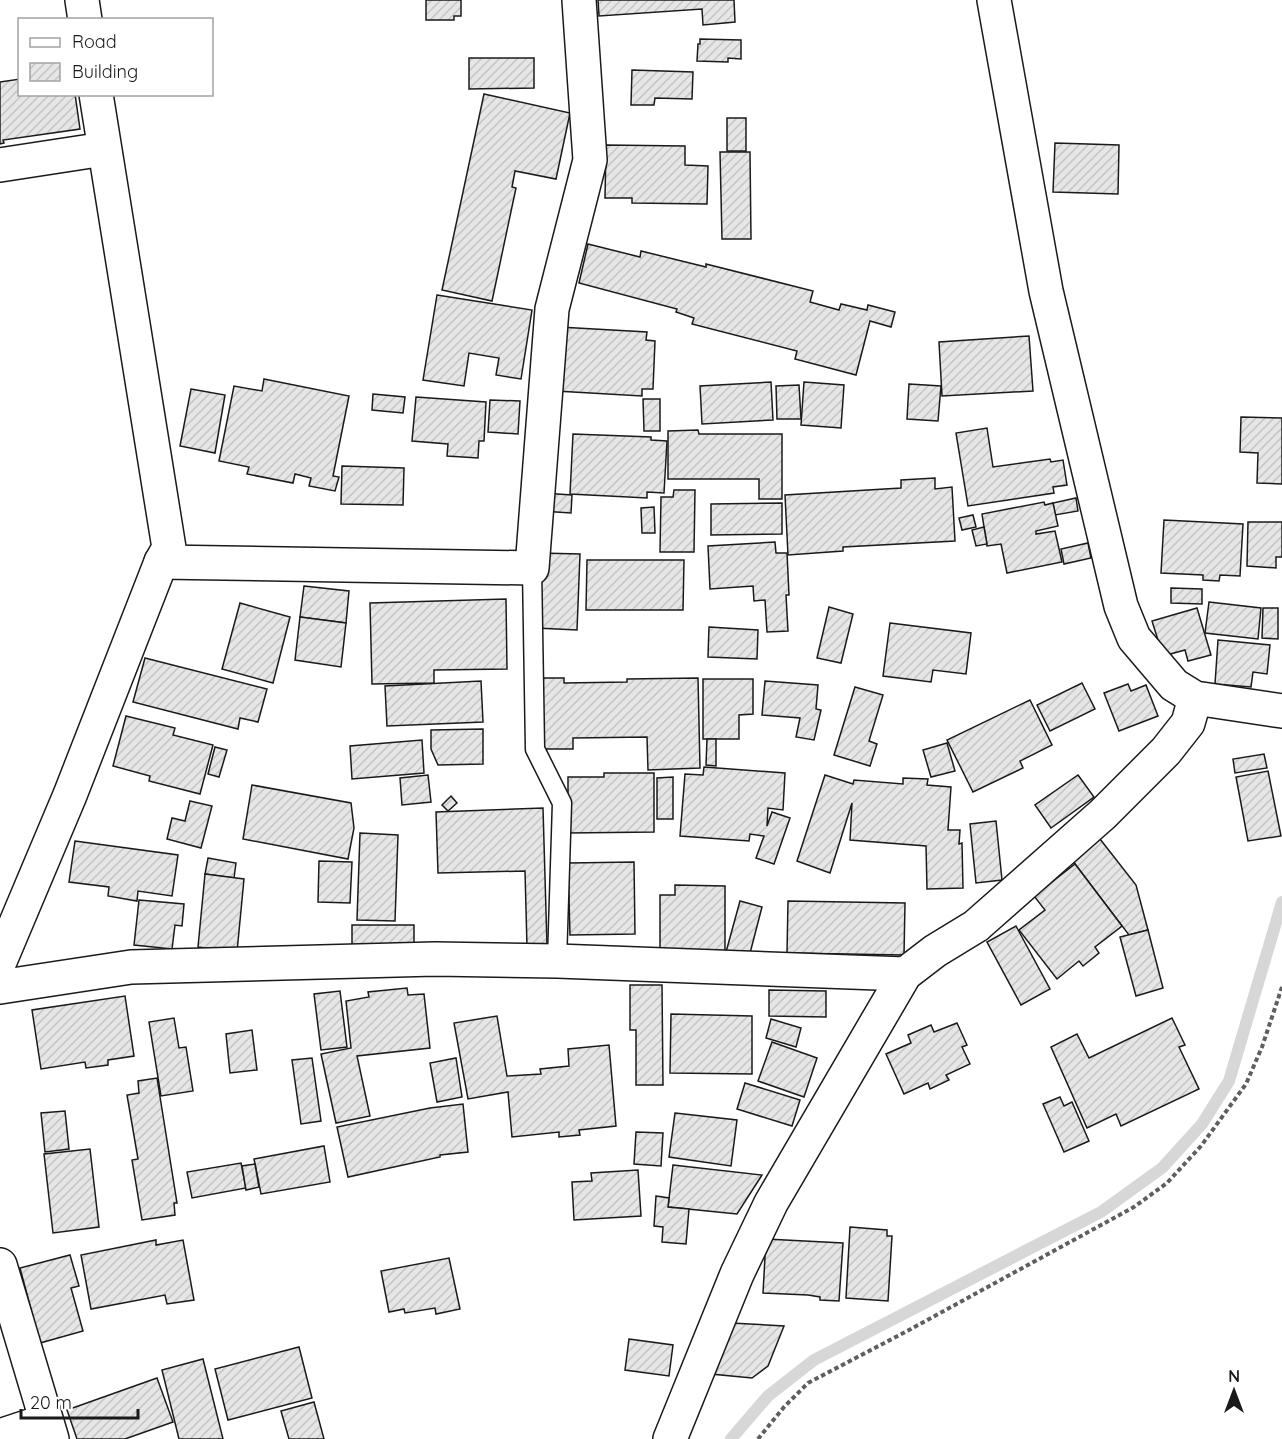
<svg xmlns="http://www.w3.org/2000/svg" width="1282" height="1439" font-family="Quicksand,sans-serif">
<style>
.lines{fill:none;stroke-linecap:round;stroke-linejoin:round}
.stream{stroke:#d7d7d7;stroke-width:12}
.building{fill:url(#building-hatch);stroke:#1a1a1a;stroke-width:1.5}
.lane-casing{stroke:#1a1a1a;stroke-width:21}
.street-casing{stroke:#1a1a1a;stroke-width:36}
.path{stroke:#5f5f5f;stroke-width:4;stroke-dasharray:4.5 3;stroke-linecap:butt}
.lane{stroke:#fff;stroke-width:18}
.street{stroke:#fff;stroke-width:33}
</style>
<defs>
<pattern id="building-hatch" width="6" height="6" patternUnits="userSpaceOnUse" patternTransform="scale(1.5)"><rect width="6" height="6" fill="#e6e6e6"/><path d="M-1 1l2-2M0 6l6-6M5 7l2-2" fill="none" stroke="#c5c5c5"/></pattern>
</defs>
<rect width="100%" height="100%" fill="#fff"/>
<g class="lines">
<polyline class="stream" points="731,1439 768,1396 814,1360 1101,1212 1162,1168 1202,1124 1229,1081 1282,902"/>
</g>
<g class="building">
<polygon points="426,0 461,0 461,16 454,16 454,20 426,20"/>
<polygon points="598,0 734,0 735,22 703,25 702,9 599,16"/>
<polygon points="700,39 741,40 741,59 728,58 728,62 697,61 698,44 700,44"/>
<polygon points="469,58 534,58 534,88 469,89"/>
<polygon points="632,70 693,72 692,99 655,98 654,105 631,105"/>
<polygon points="20,79 20,94 75,94 80,129 3,140 4,143 0,144 0,82"/>
<polygon points="484,94 570,113 556,179 515,171 512,187 516,188 492,301 442,290"/>
<rect x="727" y="118" width="19" height="33"/>
<polygon points="1055,143 1119,145 1118,194 1053,192"/>
<polygon points="606,145 685,146 685,165 708,166 707,204 632,203 632,198 605,198"/>
<polygon points="720,152 750,152 751,239 722,239"/>
<polygon points="588,244 640,257 641,251 706,267 706,264 813,291 810,302 839,310 841,304 867,310 868,305 895,312 891,327 870,321 856,375 795,359 797,351 692,324 694,318 676,312 677,309 579,283"/>
<polygon points="437,295 532,310 521,379 496,375 499,358 469,353 464,386 423,380"/>
<polygon points="559,327 647,332 646,340 655,341 653,389 642,389 642,396 556,391"/>
<polygon points="1029,336 1033,391 942,396 939,342"/>
<polygon points="264,379 349,396 333,476 339,477 335,491 309,486 311,478 295,474 293,483 247,474 249,467 219,461 234,386 262,391"/>
<polygon points="771,382 773,420 702,424 700,386"/>
<polygon points="804,382 844,385 841,428 801,425"/>
<polygon points="909,384 941,386 938,421 907,419"/>
<polygon points="799,385 801,419 777,419 776,386"/>
<polygon points="191,389 225,395 215,453 180,446"/>
<polygon points="373,394 405,397 403,413 372,410"/>
<polygon points="416,397 486,402 484,441 479,441 478,458 447,456 448,444 412,441"/>
<polygon points="643,399 660,399 660,431 644,431"/>
<polygon points="490,400 520,401 518,434 488,432"/>
<polygon points="1241,417 1282,418 1282,484 1257,483 1258,453 1240,452"/>
<polygon points="987,428 993,467 1050,459 1051,462 1063,460 1067,485 1053,487 1054,493 968,506 956,433"/>
<polygon points="698,430 699,434 782,434 782,499 759,499 759,479 668,479 668,431"/>
<polygon points="573,434 651,437 651,440 667,441 664,493 647,492 647,498 570,494"/>
<polygon points="342,466 404,468 403,505 341,504"/>
<polygon points="935,478 935,489 952,487 955,541 843,547 843,551 788,555 785,495 901,488 901,480"/>
<polygon points="674,490 695,490 694,552 660,552 661,497 673,497"/>
<polygon points="542,493 572,495 571,513 541,511"/>
<polygon points="1076,498 1078,511 1055,515 1053,503"/>
<polygon points="1044,502 1045,505 1053,503 1058,526 1036,531 1036,534 1055,531 1062,562 1007,573 1001,544 987,546 982,514"/>
<polygon points="782,503 782,534 711,535 711,504"/>
<polygon points="654,507 655,533 642,533 641,508"/>
<polygon points="973,515 976,527 962,530 959,518"/>
<polygon points="1164,520 1243,524 1240,576 1220,575 1219,581 1203,580 1203,575 1161,573"/>
<polygon points="1248,522 1282,522 1282,557 1276,557 1276,568 1247,566"/>
<polygon points="984,527 987,544 976,546 972,530"/>
<polygon points="775,542 776,553 787,553 789,595 786,595 788,631 767,632 765,600 754,601 753,586 710,589 708,546"/>
<polygon points="1088,543 1091,558 1064,564 1061,549"/>
<polygon points="539,553 580,554 577,630 536,628"/>
<polygon points="587,560 684,560 683,610 586,610"/>
<polygon points="304,586 349,591 346,623 300,617"/>
<polygon points="1171,588 1202,589 1202,604 1171,603"/>
<polygon points="506,599 507,669 434,670 434,683 372,684 370,603"/>
<polygon points="1209,602 1261,608 1258,639 1205,633"/>
<polygon points="240,603 290,617 273,683 222,669"/>
<polygon points="829,607 853,614 841,663 817,658"/>
<polygon points="1197,608 1211,655 1188,661 1185,650 1163,656 1152,621"/>
<polygon points="1263,608 1278,608 1278,639 1262,638"/>
<polygon points="300,617 346,623 341,667 295,660"/>
<polygon points="890,623 971,633 966,674 933,670 931,682 883,676"/>
<polygon points="709,627 758,630 757,659 708,657"/>
<polygon points="1218,640 1270,645 1267,674 1253,672 1251,687 1215,684"/>
<polygon points="145,658 267,689 258,722 240,718 238,729 133,702"/>
<polygon points="535,678 564,678 564,683 627,682 627,679 698,678 700,768 648,770 647,737 573,738 573,749 536,749"/>
<polygon points="703,679 753,679 753,714 739,715 739,739 703,739"/>
<polygon points="481,681 483,722 387,726 385,686"/>
<polygon points="765,681 818,685 816,709 821,710 814,740 796,737 800,718 762,715"/>
<polygon points="1082,683 1095,709 1050,731 1037,705"/>
<polygon points="1128,684 1131,691 1146,685 1158,716 1119,731 1104,693"/>
<polygon points="855,687 883,695 869,741 877,744 870,766 834,755"/>
<polygon points="1030,700 1052,745 1020,761 1023,768 973,792 947,740"/>
<polygon points="126,716 175,728 173,735 213,745 200,794 149,781 150,776 113,766"/>
<polygon points="483,729 483,764 438,765 431,749 431,730"/>
<polygon points="707,739 716,739 716,766 706,765"/>
<polygon points="422,740 424,773 352,779 350,746"/>
<polygon points="947,743 955,771 931,777 923,750"/>
<polygon points="215,747 227,750 219,777 208,774"/>
<polygon points="1264,754 1267,768 1235,773 1233,759"/>
<polygon points="704,767 785,773 783,810 768,808 767,826 772,812 790,818 774,864 756,858 764,836 750,834 749,841 680,836 685,774 703,775"/>
<polygon points="1268,771 1281,836 1248,841 1236,777"/>
<polygon points="604,773 654,773 654,832 568,833 568,777 604,777"/>
<polygon points="428,775 431,802 402,805 400,778"/>
<polygon points="825,775 853,784 854,780 903,784 903,778 928,779 927,785 951,787 948,830 960,830 959,844 962,843 963,888 927,889 926,846 850,840 852,803 830,873 797,861"/>
<polygon points="1078,775 1094,797 1051,828 1035,805"/>
<polygon points="673,777 673,819 657,819 657,778"/>
<polygon points="252,785 351,803 354,828 348,859 243,839"/>
<polygon points="451,796 457,803 448,811 442,805"/>
<polygon points="190,801 212,806 201,848 167,839 172,818 185,821"/>
<polygon points="543,808 547,946 527,947 525,871 438,873 436,812"/>
<polygon points="996,821 1002,880 976,883 970,824"/>
<polygon points="360,833 398,835 395,921 357,920"/>
<polygon points="1100,839 1136,885 1148,930 1129,935 1072,860"/>
<polygon points="75,841 178,855 172,896 138,891 137,901 108,896 109,887 69,882"/>
<polygon points="208,858 236,863 234,878 205,874"/>
<polygon points="319,861 352,862 350,903 318,902"/>
<polygon points="634,862 635,934 570,935 568,863"/>
<polygon points="1075,864 1122,926 1095,947 1099,953 1083,966 1079,961 1057,979 1019,930 1045,910 1034,896"/>
<polygon points="205,874 244,879 237,952 198,947"/>
<polygon points="675,885 725,886 725,953 660,953 660,895 675,895"/>
<polygon points="139,900 184,904 182,926 175,925 172,949 134,945"/>
<polygon points="740,901 762,907 749,957 726,952"/>
<polygon points="788,901 905,903 904,955 787,953"/>
<polygon points="352,925 414,925 414,949 352,948"/>
<polygon points="1016,926 1050,989 1021,1005 987,942"/>
<polygon points="1148,930 1163,988 1136,996 1120,937"/>
<polygon points="630,985 662,985 663,1085 636,1085 636,1030 630,1030"/>
<polygon points="407,988 408,995 424,994 430,1048 357,1056 370,1116 336,1123 321,1054 351,1048 346,1001 369,997 368,992"/>
<polygon points="769,990 826,991 826,1017 769,1016"/>
<polygon points="340,991 347,1047 321,1050 314,994"/>
<polygon points="125,996 134,1056 108,1060 108,1065 86,1068 85,1062 41,1069 32,1010"/>
<polygon points="671,1014 752,1016 752,1074 670,1073"/>
<polygon points="497,1016 507,1076 541,1074 540,1069 569,1066 568,1049 609,1045 616,1126 579,1130 580,1135 559,1137 559,1132 512,1137 508,1092 468,1099 454,1023"/>
<polygon points="174,1018 179,1048 186,1047 193,1091 161,1096 149,1022"/>
<polygon points="1172,1018 1185,1045 1179,1047 1199,1089 1121,1126 1116,1114 1087,1128 1051,1047 1077,1034 1089,1058"/>
<polygon points="771,1019 801,1028 796,1047 766,1038"/>
<polygon points="957,1023 967,1045 962,1047 970,1064 946,1075 949,1080 930,1089 928,1083 904,1094 886,1054 911,1043 908,1035 931,1025 934,1032"/>
<polygon points="252,1030 257,1070 230,1073 226,1034"/>
<polygon points="772,1042 817,1058 804,1097 758,1081"/>
<polygon points="312,1058 321,1121 301,1124 292,1060"/>
<polygon points="456,1058 462,1097 437,1102 430,1063"/>
<polygon points="157,1078 177,1203 174,1203 175,1215 142,1220 132,1160 138,1159 127,1095 139,1093 138,1081"/>
<polygon points="745,1083 800,1100 792,1126 737,1109"/>
<polygon points="1060,1097 1064,1106 1072,1102 1089,1141 1064,1152 1043,1104"/>
<polygon points="463,1104 468,1152 440,1155 440,1157 348,1177 337,1127 430,1108"/>
<polygon points="65,1111 69,1149 45,1152 41,1113"/>
<polygon points="675,1113 737,1120 731,1166 669,1157"/>
<polygon points="636,1132 663,1133 661,1166 634,1164"/>
<polygon points="324,1146 330,1182 261,1194 254,1159"/>
<polygon points="90,1149 99,1227 53,1233 44,1154"/>
<polygon points="241,1163 246,1188 192,1198 187,1172"/>
<polygon points="255,1164 259,1187 246,1190 242,1166"/>
<polygon points="673,1165 762,1175 737,1214 668,1207"/>
<polygon points="638,1170 641,1216 574,1220 572,1182 592,1181 591,1173"/>
<polygon points="656,1196 669,1198 668,1207 689,1209 686,1244 662,1242 663,1227 654,1226"/>
<polygon points="850,1227 887,1230 887,1236 892,1236 888,1301 846,1298"/>
<polygon points="766,1239 843,1243 839,1301 820,1300 820,1297 808,1295 763,1293"/>
<polygon points="156,1240 156,1245 183,1240 194,1300 167,1304 165,1295 91,1309 81,1255"/>
<polygon points="70,1255 79,1286 71,1288 83,1331 40,1343 20,1268"/>
<polygon points="449,1258 460,1309 436,1314 435,1308 405,1313 404,1309 389,1312 381,1271"/>
<polygon points="731,1323 784,1326 768,1366 752,1378 711,1374"/>
<polygon points="629,1339 673,1345 669,1376 625,1370"/>
<polygon points="299,1347 312,1398 228,1420 215,1369"/>
<polygon points="203,1359 223,1439 179,1439 162,1370"/>
<polygon points="157,1378 173,1422 125,1439 77,1439 67,1410"/>
<polygon points="314,1402 324,1439 289,1439 281,1411"/>
</g>
<g class="lines">
<g class="lane-casing">
<polyline id="lane" points="532,568 535,749 562,803 557,961"/>
</g>
<g class="street-casing">
<g id="street">
<polyline points="82,0 85,20"/>
<polyline points="994,0 1046,291 1121,606 1134,638 1174,685 1195,698 1282,711"/>
<polyline points="0,165 104,149"/>
<polyline points="161,562 532,568 552,309 590,160 579,0"/>
<polyline points="0,961 70,795 161,562 169,548 96,94"/>
<polyline points="0,987 131,967 435,959 557,961 905,974"/>
<polyline points="0,1265 52,1439"/>
<polyline points="0,1436 45,1421"/>
<polyline points="670,1439 737,1274 771,1203 905,974 935,951 976,926 1103,814 1166,751 1188,723 1195,698"/>
</g>
</g>
<polyline class="path" points="758,1439 784,1407 808,1383 909,1330 1134,1207 1167,1183 1201,1146 1246,1084 1262,1047 1282,987"/>
<use href="#lane" class="lane"/>
<use href="#street" class="street"/>
</g>
<rect x="18" y="18" width="195" height="78" fill="#ffffff" stroke="#a3a3a3" stroke-width="1.5"/>
<rect x="30" y="38" width="30" height="9" fill="#ffffff" stroke="#a3a3a3" stroke-width="1.5"/>
<text x="72" y="48" font-size="18" fill="#1a1a1a">Road</text>
<rect x="30" y="63" width="30" height="18" fill="url(#building-hatch)" stroke="#a3a3a3" stroke-width="1.5"/>
<text x="72" y="78" font-size="18" fill="#1a1a1a">Building</text>
<g transform="translate(1234 1391)" stroke="#ffffff" stroke-width="4.5" paint-order="stroke">
<path d="M0-4.5L10 22L0 15L-10 22Z" fill="#1a1a1a"/>
<text y="-9" font-size="16" font-weight="bold" text-anchor="middle" fill="#1a1a1a">N</text>
</g>
<path d="M21 1409v9h117v-9" fill="none" stroke="#1a1a1a" stroke-width="3"/>
<text x="30" y="1409" font-size="18" fill="#1a1a1a" stroke="#ffffff" stroke-width="4.5" paint-order="stroke">20 m</text>
</svg>
